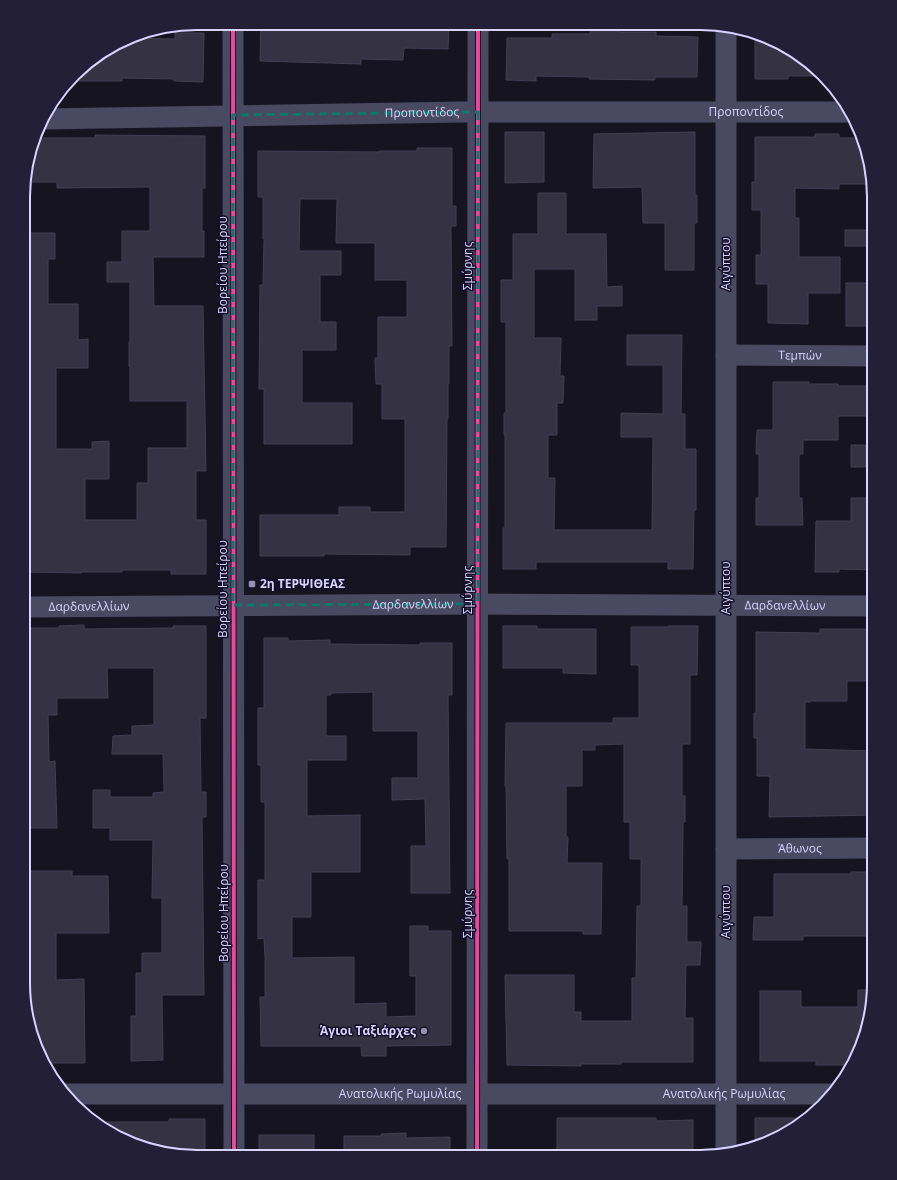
<svg xmlns="http://www.w3.org/2000/svg" width="897" height="1180" font-family="'Open Sans',sans-serif">
<style>
.building{fill:#343243;stroke:#433f54}
.lines{fill:none;stroke-linecap:round;stroke-linejoin:round}
.minor{stroke:#4a4962;stroke-width:21}
.cycleway-casing{stroke:#130f26;stroke-width:6}
.cycleway{stroke:#ed469a;stroke-width:4}
.marked{fill:none;stroke:#0f766e;stroke-width:3;stroke-dasharray:8 5;stroke-linejoin:round}
.poi-dot{fill:#9591b1;stroke:#130f26;stroke-width:1.5}
.labels{text-anchor:middle;stroke-width:3;stroke-linejoin:round;paint-order:stroke}
.street-label{font-size:12px;fill:#d9d4ff;stroke:#130f26}
.poi-label{font-size:12px;font-weight:bold;fill:#d9d4ff;stroke:#130f26;text-anchor:start}
.rim{fill:none;stroke:#d9d4ff;stroke-width:2}
</style>
<rect width="100%" height="100%" fill="#161421"/>
<g class="building">
<polygon points="261,23 449,24 448,49 404,48 403,60 361,59 361,64 260,61"/>
<polygon points="590,29 619,30 619,32 656,32 656,36 698,37 697,77 655,77 655,80 589,79 589,77 536,76 536,81 506,80 507,38 552,38 552,34 590,34"/>
<polygon points="175,33 204,33 203,82 174,81 174,79 122,78 122,81 70,81 83,66 131,38 175,39"/>
<polygon points="755,33 766,36 806,59 820,76 788,76 788,79 755,79"/>
<polygon points="505,132 544,132 544,182 505,183"/>
<polygon points="695,132 695,195 697,195 697,223 694,223 694,270 665,270 665,223 643,223 642,187 593,188 594,134"/>
<polygon points="815,134 839,134 839,138 860,138 871,184 839,184 839,189 795,188 795,218 799,218 799,257 840,257 840,293 808,293 808,324 768,323 768,284 756,284 756,255 761,255 761,210 752,210 752,182 755,182 755,137 815,137"/>
<polygon points="95,135 205,136 205,188 202,188 202,231 204,231 204,257 153,257 154,306 203,306 206,471 196,471 196,520 206,520 206,574 171,574 171,570 122,570 122,572 81,572 81,573 24,572 24,233 55,233 55,259 48,259 48,304 78,304 78,340 88,339 88,368 56,368 56,449 92,449 92,442 109,441 109,479 85,479 85,520 137,520 137,483 148,483 148,448 187,448 187,401 130,401 130,367 129,367 129,342 130,342 130,282 107,282 107,262 122,262 122,231 150,231 150,187 57,188 57,182 25,182 25,174 37,138 95,138"/>
<polygon points="417,148 452,148 452,206 456,206 456,226 451,226 452,346 449,346 449,384 448,384 448,419 447,419 446,547 410,547 410,555 324,554 324,556 260,556 260,515 339,515 339,507 370,507 370,512 405,512 405,419 382,419 382,384 376,384 375,358 378,358 378,317 407,317 407,280 375,280 375,243 336,243 337,199 300,199 299,251 341,251 341,275 320,275 320,322 336,322 336,350 302,350 302,403 352,403 352,444 264,444 264,389 259,389 260,285 263,285 264,239 263,239 263,197 258,197 258,151 379,152 379,151 417,151"/>
<polygon points="538,193 566,193 566,234 606,234 607,287 622,286 622,306 597,306 597,320 575,320 575,269 534,269 534,338 561,338 560,376 564,376 563,403 557,403 557,435 548,435 548,478 555,478 554,530 652,530 653,437 621,437 621,413 663,414 663,365 627,365 627,335 682,335 681,414 685,414 685,449 696,449 696,510 694,510 693,569 668,569 668,562 536,562 536,569 503,569 503,528 505,528 505,435 504,435 504,413 506,413 506,322 501,322 501,280 513,280 513,234 538,234"/>
<rect x="845" y="230" width="29" height="16"/>
<rect x="846" y="283" width="28" height="43"/>
<polygon points="773,382 809,382 809,384 838,384 838,386 874,386 874,416 838,416 838,440 803,440 803,454 799,454 799,498 802,498 803,525 756,525 756,498 759,498 759,454 756,454 757,430 773,430"/>
<rect x="851" y="445" width="15" height="22"/>
<polygon points="851,498 874,498 874,570 839,569 839,572 815,572 816,521 851,521"/>
<polygon points="84,625 84,629 173,628 173,626 206,626 206,718 200,718 201,792 206,792 206,817 202,817 204,995 162,995 163,1060 131,1061 131,1016 136,1016 136,973 142,973 142,953 162,953 162,898 152,898 153,840 110,840 110,828 93,828 93,790 110,790 110,797 153,797 153,793 164,792 163,754 112,754 113,736 132,735 132,726 154,725 154,668 107,668 108,698 57,698 57,715 48,715 49,762 55,761 57,828 23,828 24,628 59,628 59,626"/>
<polygon points="503,626 537,626 537,629 596,629 596,674 563,673 563,668 503,668"/>
<polygon points="668,626 698,626 697,675 690,675 690,744 682,744 682,796 685,796 685,822 683,822 682,906 687,906 687,942 701,942 700,965 686,965 685,1018 693,1018 693,1062 621,1062 621,1064 581,1064 581,1066 507,1065 505,975 574,975 574,1012 581,1012 581,1021 632,1021 632,978 636,978 637,906 641,906 641,859 630,859 630,822 624,822 624,744 595,745 595,750 582,750 582,786 566,786 566,837 568,837 567,863 602,863 601,934 583,934 583,931 509,931 509,859 507,859 506,786 505,786 506,723 613,723 613,718 639,718 639,665 631,665 631,627 668,627"/>
<polygon points="820,629 874,629 874,681 847,681 847,701 810,701 810,702 805,702 805,749 874,751 874,815 769,817 770,776 757,776 757,738 754,738 754,713 756,713 756,632 820,633"/>
<polygon points="264,638 288,638 288,641 330,640 330,644 420,645 420,643 452,643 452,695 448,695 450,893 411,893 411,846 426,846 425,799 392,800 392,778 418,778 418,731 373,731 373,692 331,693 331,695 326,695 326,736 346,736 346,760 307,760 307,816 360,815 360,872 311,872 311,917 292,917 292,958 354,957 354,1004 386,1003 386,1017 416,1016 416,976 410,976 410,926 428,926 428,931 451,931 451,1045 386,1046 386,1056 362,1056 361,1046 261,1046 260,997 265,997 265,958 264,938 258,939 258,880 265,880 265,802 261,802 261,765 258,765 258,708 264,708"/>
<polygon points="23,871 72,871 72,876 108,876 109,933 56,933 56,980 84,979 85,1063 43,1063 41,1060 23,983"/>
<polygon points="851,872 874,872 874,936 803,936 803,940 753,940 754,917 774,917 774,874 851,874"/>
<polygon points="858,990 874,990 874,994 865,1039 852,1065 816,1065 816,1061 760,1061 760,991 801,991 801,1007 858,1007"/>
<polygon points="557,1118 656,1118 656,1121 693,1120 693,1157 583,1155 583,1157 557,1157"/>
<polygon points="755,1118 809,1118 777,1139 755,1144"/>
<polygon points="169,1119 205,1119 205,1156 175,1156 100,1127 94,1122 169,1122"/>
<polygon points="406,1133 406,1138 450,1137 450,1156 344,1156 344,1136 381,1136 381,1134"/>
<rect x="259" y="1135" width="55" height="21"/>
</g>
<g class="lines">
<g class="minor">
<polyline points="233,23 234,1156"/>
<polyline points="726,25 726,1151"/>
<path id="s1" d="M43 119 461 112H849"/>
<path id="s2" d="M726 355 874 356"/>
<path id="s3" d="M24 607 478 604 874 606"/>
<path id="s4" d="M726 849 874 848"/>
<path id="s5" d="M64 1094H832"/>
<polyline points="477,1156 478,24"/>
</g>
<g class="cycleway-casing">
<g id="cycleway">
<polyline points="233,23 234,1156"/>
<polyline points="477,1156 478,24"/>
</g>
</g>
<use href="#cycleway" class="cycleway"/>
</g>
<path class="marked" d="M478 112V604L233 605V115Z"/>
<g class="poi-dot">
<rect x="248" y="580" width="8" height="8" rx="2"/>
<circle cx="424" cy="1031" r="4"/>
</g>
<g class="labels">
<g class="street-label">
<text dy="4" stroke="none"><textPath href="#s1" startOffset="703">Προποντίδος</textPath></text>
<text dy="4" stroke="none"><textPath href="#s1" startOffset="379">Προποντίδος</textPath></text>
<text transform="translate(726 264) rotate(-90)" y="4">Αιγύπτου</text>
<text transform="translate(223 265) rotate(-90)" y="4">Βορείου Ηπείρου</text>
<text transform="translate(468 266) rotate(-90)" y="4">Σμύρνης</text>
<text dy="4" stroke="none"><textPath href="#s2" startOffset="74">Τεμπών</textPath></text>
<text transform="translate(726 588) rotate(-90)" y="4">Αιγύπτου</text>
<text transform="translate(223 589) rotate(-90)" y="4">Βορείου Ηπείρου</text>
<text transform="translate(468 590) rotate(-90)" y="4">Σμύρνης</text>
<text dy="4" stroke="none"><textPath href="#s3" startOffset="389">Δαρδανελλίων</textPath></text>
<text dy="4" stroke="none"><textPath href="#s3" startOffset="761">Δαρδανελλίων</textPath></text>
<text dy="4" stroke="none"><textPath href="#s3" startOffset="65">Δαρδανελλίων</textPath></text>
<text dy="4" stroke="none"><textPath href="#s4" startOffset="74">Άθωνος</textPath></text>
<text transform="translate(726 912) rotate(-90)" y="4">Αιγύπτου</text>
<text transform="translate(224 913) rotate(-90)" y="4">Βορείου Ηπείρου</text>
<text transform="translate(468 914) rotate(-90)" y="4">Σμύρνης</text>
<text dy="4" stroke="none"><textPath href="#s5" startOffset="336">Ανατολικής Ρωμυλίας</textPath></text>
<text dy="4" stroke="none"><textPath href="#s5" startOffset="660">Ανατολικής Ρωμυλίας</textPath></text>
</g>
<g class="poi-label">
<text x="260" y="588">2η ΤΕΡΨΙΘΕΑΣ</text>
<text x="416" y="1035" text-anchor="end">Άγιοι Ταξιάρχες</text>
</g>
</g>
<path d="M0 0H897V1180H0ZM197 30H700A167 167 0 0 1 867 197V983A167 167 0 0 1 700 1150H197A167 167 0 0 1 30 983V197A167 167 0 0 1 197 30Z" fill="#231f37" fill-rule="evenodd"/>
<path class="rim" d="M197 30H700A167 167 0 0 1 867 197V983A167 167 0 0 1 700 1150H197A167 167 0 0 1 30 983V197A167 167 0 0 1 197 30Z"/>
</svg>
